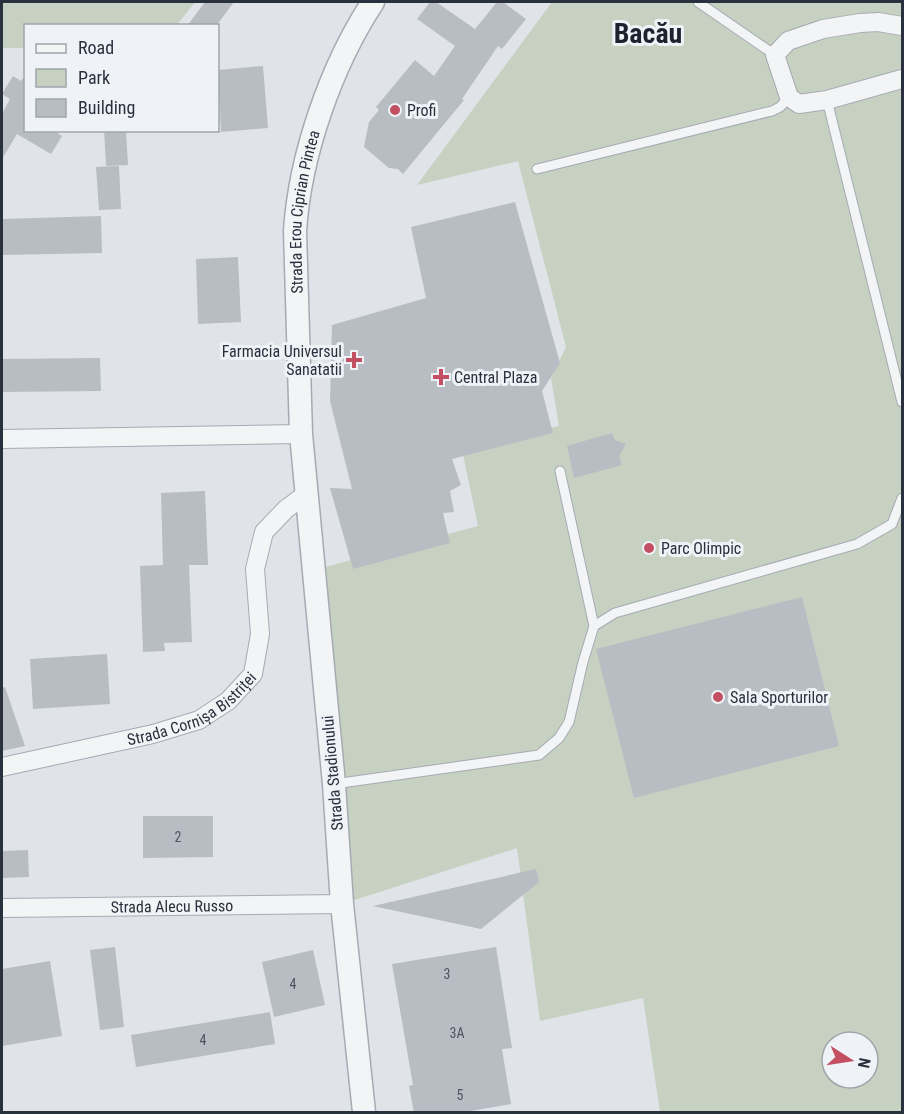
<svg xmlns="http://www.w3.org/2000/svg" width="904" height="1114" font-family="'Roboto Condensed',sans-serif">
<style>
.green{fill:#c6d1c2;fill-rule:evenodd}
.building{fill:#b8bdc4}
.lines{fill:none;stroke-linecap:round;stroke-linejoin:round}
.service-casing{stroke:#a6aab2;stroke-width:11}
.minor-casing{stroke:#a6aab2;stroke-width:20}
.tertiary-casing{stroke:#a6aab2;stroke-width:25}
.service{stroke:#f2f4f6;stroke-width:9}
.minor{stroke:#f2f4f6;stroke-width:18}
.tertiary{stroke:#f2f4f6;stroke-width:22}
.poi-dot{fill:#c34f62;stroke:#eff2f6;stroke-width:2}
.labels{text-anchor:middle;stroke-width:6;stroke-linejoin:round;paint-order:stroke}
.number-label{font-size:14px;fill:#4e5460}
.poi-label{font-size:16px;fill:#2a313e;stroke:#eff2f6;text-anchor:start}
.street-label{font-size:16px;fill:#2a313e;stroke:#eff2f6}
.town-label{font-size:28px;font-weight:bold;fill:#1c232f;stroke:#eff2f6}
</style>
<rect width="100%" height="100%" fill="#e0e3e8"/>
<g class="green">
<polygon points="2,2 195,2 177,25 26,26 25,48 2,48"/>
<path d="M552 2H902V1112H660L643 998 540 1021 517 848 342 904 314 570 478 526 462 450 559 426 551 378 566 347 518 161 417 185ZM832 1042H868V1078H832Z"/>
</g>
<g class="building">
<polygon points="205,2 234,2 216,26 187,26"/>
<polygon points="430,2 436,2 475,29 497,2 503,2 526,19 502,49 498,46 462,99 464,100 403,174 398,169 389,168 364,147 369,122 379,110 376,107 415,60 434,76 455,46 417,19"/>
<polygon points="263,66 268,128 221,132 218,70"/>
<polygon points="26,74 26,130 53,130 62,136 51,154 17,134 2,159 2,114 10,99 2,94 13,76 21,81"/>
<polygon points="104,130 126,130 128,165 106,166"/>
<polygon points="119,166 121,209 99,210 96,167"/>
<polygon points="515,202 560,363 542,391 553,433 452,459 461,485 450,491 454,512 443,513 450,543 353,569 330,488 352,489 330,401 332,325 426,298 411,227"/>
<polygon points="101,216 102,253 2,255 2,219"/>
<polygon points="238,257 241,322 198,324 196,259"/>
<polygon points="100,358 101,391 2,392 2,359"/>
<polygon points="612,433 615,440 626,444 619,456 622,465 574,478 567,446"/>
<polygon points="205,491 208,565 189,565 192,642 164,643 165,651 143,652 140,566 163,565 161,493"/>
<polygon points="802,597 839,746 634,798 596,649"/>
<polygon points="107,654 110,704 33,709 30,659"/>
<polygon points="5,687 25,746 2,751 2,688"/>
<polygon points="143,816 213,816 213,857 143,858"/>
<polygon points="28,850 29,877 2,878 2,851"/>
<polygon points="536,869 539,882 481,929 373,906"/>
<polygon points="115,947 124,1027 100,1030 90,950"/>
<polygon points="496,947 512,1048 502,1049 511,1104 459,1113 414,1113 409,1086 413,1085 392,964"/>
<polygon points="313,950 325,1005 274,1017 262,962"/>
<polygon points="50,961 62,1036 2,1046 2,969"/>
<polygon points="270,1012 275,1044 136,1067 131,1035"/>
</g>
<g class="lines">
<g class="service-casing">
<g id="service">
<polyline points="698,2 775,55"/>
<polyline points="827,100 902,402"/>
<polyline points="537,169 772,111 780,107 789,97"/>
<polyline points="560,471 594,626"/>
<polyline points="334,784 539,755 559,738 569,722 583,662 594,626 615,613 857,544 892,524 902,498"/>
</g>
</g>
<g class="minor-casing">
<g id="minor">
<polyline points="902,26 878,22 860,23 823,29 788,41 775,55 789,97 799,104 827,100 902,79"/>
<polyline points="2,439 301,434"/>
<path id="s1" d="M2 767 153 734 199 720 228 701 253 674 260 634 255 569 264 532 286 509 305 495"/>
<path id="s2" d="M2 908 342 904"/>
</g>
</g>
<g class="tertiary-casing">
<g id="tertiary">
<path id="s3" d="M364 1112 342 904 334 784 301 434 295 231C300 155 331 66 373 2"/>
</g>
</g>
<use href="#service" class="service"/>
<use href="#minor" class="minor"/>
<use href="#tertiary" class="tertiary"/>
</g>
<g class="poi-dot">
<circle cx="395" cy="110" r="6"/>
<path d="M351 351h6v6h6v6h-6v6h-6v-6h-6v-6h6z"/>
<path d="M438 368h6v6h6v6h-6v6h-6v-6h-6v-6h6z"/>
<circle cx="649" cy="548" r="6"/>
<circle cx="718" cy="697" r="6"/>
</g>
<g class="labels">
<g class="number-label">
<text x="178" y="842">2</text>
<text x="447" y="979">3</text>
<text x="293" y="989">4</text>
<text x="457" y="1038">3A</text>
<text x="203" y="1045">4</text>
<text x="460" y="1100">5</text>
</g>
<g class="poi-label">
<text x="407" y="116">Profi</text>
<text x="342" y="357" text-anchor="end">Farmacia Universul<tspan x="342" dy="18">Sanatatii</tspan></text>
<text x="454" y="383">Central Plaza</text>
<text x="661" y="554">Parc Olimpic</text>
<text x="730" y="703">Sala Sporturilor</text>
</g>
<g class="street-label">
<text dy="6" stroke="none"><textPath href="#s3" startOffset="904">Strada Erou Ciprian Pintea</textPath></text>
<text dy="6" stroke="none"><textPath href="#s1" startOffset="201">Strada Cornișa Bistriței</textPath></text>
<text transform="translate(332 773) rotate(-95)" y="6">Strada Stadionului</text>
<text dy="6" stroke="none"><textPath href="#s2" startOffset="170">Strada Alecu Russo</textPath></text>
</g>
<g class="town-label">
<text x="648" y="43">Bacău</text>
</g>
</g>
<rect width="904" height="1114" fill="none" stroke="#2a313e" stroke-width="6"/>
<rect x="24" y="24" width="195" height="108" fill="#eff2f6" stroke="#a0a5ac" stroke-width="1.5"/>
<rect x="36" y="44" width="30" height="9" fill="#f2f4f6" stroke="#a0a5ac" stroke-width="1.5"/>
<text x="78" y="54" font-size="18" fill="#2a313e">Road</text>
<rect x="36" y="69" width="30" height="18" fill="#c6d1c2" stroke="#a0a5ac" stroke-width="1.5"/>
<text x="78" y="84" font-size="18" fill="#2a313e">Park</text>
<rect x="36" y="99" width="30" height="18" fill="#b8bdc4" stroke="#a0a5ac" stroke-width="1.5"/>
<text x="78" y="114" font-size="18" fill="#2a313e">Building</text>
<g transform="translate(850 1060) rotate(102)"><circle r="28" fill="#eff2f6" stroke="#a0a5ac" stroke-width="1.5"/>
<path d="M0-4.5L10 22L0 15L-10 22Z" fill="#c34f62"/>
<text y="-9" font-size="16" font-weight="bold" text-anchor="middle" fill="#2a313e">N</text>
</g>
</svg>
